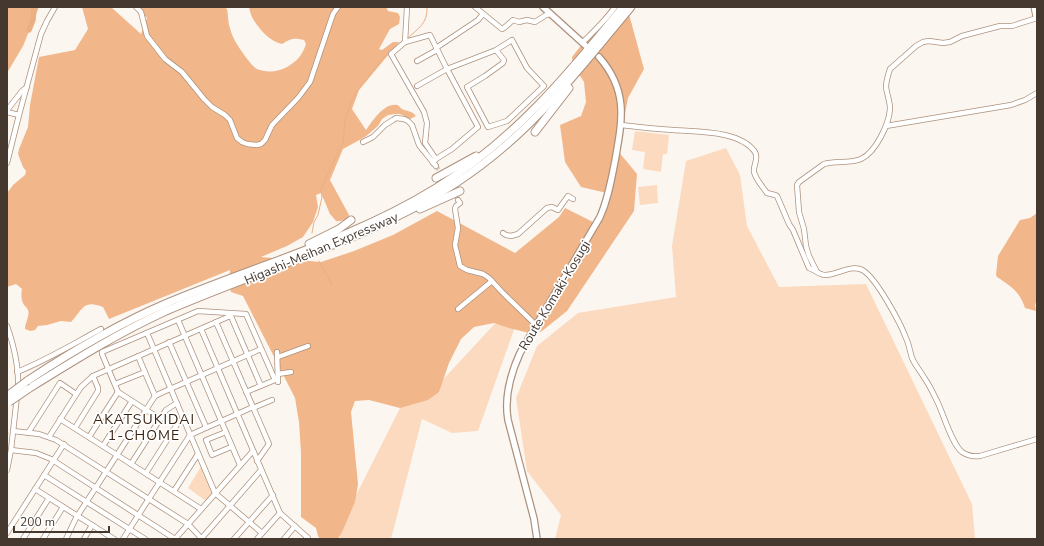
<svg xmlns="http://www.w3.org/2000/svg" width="1044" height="546" font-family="'Nunito Sans',sans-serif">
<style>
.green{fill:#fcdac0}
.forest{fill:#f1b78a}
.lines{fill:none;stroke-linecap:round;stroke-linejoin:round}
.stream{stroke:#eab083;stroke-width:1}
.river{stroke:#eab083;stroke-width:5.5}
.minor-tunnel{stroke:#d7d0ca;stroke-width:4.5;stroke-dasharray:4.5 2;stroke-linecap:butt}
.minor-casing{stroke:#ad917c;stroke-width:6}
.major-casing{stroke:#ad917c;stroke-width:8}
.highway-casing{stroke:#ad917c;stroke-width:9}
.minor{stroke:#fff;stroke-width:4.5}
.major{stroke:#fff;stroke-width:5.5}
.highway{stroke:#fff;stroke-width:7}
.highway-bridge-casing{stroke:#ad917c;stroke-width:9;stroke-linecap:butt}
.highway-bridge{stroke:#fff;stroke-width:7}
.labels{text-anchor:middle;stroke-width:3.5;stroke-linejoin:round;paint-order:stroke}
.street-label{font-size:13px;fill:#44382f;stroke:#fff}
.neighbourhood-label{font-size:14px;letter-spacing:1px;fill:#3a2311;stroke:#fff}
</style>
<rect width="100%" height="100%" fill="#fcf6f1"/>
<g class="green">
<polygon points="635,131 669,135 667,154 663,154 661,172 643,169 645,152 632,150"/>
<polygon points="726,148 740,175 747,226 779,287 866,284 972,504 975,539 555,539 561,515 527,471 516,398 537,346 578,313 676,297 672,246 686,161"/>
<polygon points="657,185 658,203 640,205 638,187"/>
<polygon points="501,317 516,324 478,431 452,433 422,419 391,539 340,539 340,527 403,402 437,386"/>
<polygon points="202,465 213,493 206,501 188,488"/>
</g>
<g class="forest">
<polygon points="7,7 39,7 23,46 7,73"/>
<path d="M82 7H111L141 34 147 18 137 7H224L227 9C228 14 228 20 229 25 230 29 232 35 234 39 237 45 251 66 257 69 266 73 278 72 287 67 297 61 302 56 306 44L304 40C293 38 292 38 282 44 270 42 259 29 253 19 251 16 250 11 249 7H386L388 11 398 13 400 17 399 24 390 29 379 49 382 50 393 42H399L359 90 352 109 366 130C372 121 385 102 397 105 401 107 398 106 402 109 408 112 411 110 416 116L410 119 400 114H395L388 115 382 119 378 126 365 137 343 149 330 180 349 215 348 219 341 221H336L330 214 321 193 316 195 318 207 313 222 303 237 287 246 261 257 321 262 354 251 393 235 437 211 515 253 559 217 565 208 599 225 608 206 611 194 581 187 565 162 560 125 581 116 586 102 584 82 573 65 572 57 611 7H627L644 69 628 98 618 151 637 174 634 211 567 311 542 331 533 334 509 328 494 323 474 327 461 339 449 363 439 392 428 400 400 408 369 400 355 401 351 412 358 484 355 502 343 530 338 539H320L318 536 316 528 301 517V453L299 422 295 398 243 296 231 292 229 284 230 270 109 319 103 307C82 299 83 310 71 322L61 321 47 325 38 326 35 330 30 331 25 329C25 323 30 316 28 310 27 308 26 307 24 305 21 300 21 294 22 289L16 284 7 287V193L13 185 25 175 26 171 23 167 18 154 19 149 28 127 30 105 39 57 75 50 88 29Z"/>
<path d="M1037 213V300L1035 305 1036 311 1025 308C1020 292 1011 286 997 277L996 275 998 256 1020 220 1030 218Z"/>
</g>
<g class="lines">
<g class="stream">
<path d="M407 39C418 28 428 24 427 7"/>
<polyline points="312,233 314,222 318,215 322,197 321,189 343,142 345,120 351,102 357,91 383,58 402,41 404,40"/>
<path d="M319 261C323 269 328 276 332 285"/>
<polyline points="7,437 8,433"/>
</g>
<polyline class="river" points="29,30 33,20 34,7"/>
<polyline class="minor-tunnel" points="436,166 447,183"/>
<g class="minor-casing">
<g id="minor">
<polyline points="136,7 141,12 147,36 165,59 182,72 204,99 212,107 225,115 230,120 237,138 242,142 247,144 257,145 261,144 265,140 272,125 298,98 310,82 333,14 338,7"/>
<polyline points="407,7 405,42 391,54 424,112 427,123 425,143 436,159"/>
<polyline points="475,7 502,29 504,28 513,20 519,22 527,20 535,22 546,15 550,14"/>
<polyline points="405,42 430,35 447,69 417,86"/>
<path d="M582 43C594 31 606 20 615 7"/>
<polyline points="436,48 478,20 483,14"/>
<polyline points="417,61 437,50"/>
<polyline points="7,112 8,109 22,91 27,87"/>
<polyline points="7,112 19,115"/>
<path d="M621 125C638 127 656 129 673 130 696 132 740 130 755 152 759 159 753 165 754 172 756 180 763 187 767 193L775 195 777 196 789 224 793 230 809 268C815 270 820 275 825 275 838 275 852 263 864 271 877 280 900 322 906 338 909 344 910 352 912 358 915 365 921 372 925 379 930 386 934 395 938 403 944 416 952 444 962 452 968 456 973 457 980 456L1037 439"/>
<polyline points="886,126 1011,105 1025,100 1037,93"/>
<polyline points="363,142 373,137 385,125 393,120 396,118 404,119 408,121 412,125 419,145 436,166"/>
<polyline points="7,163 19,115 41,34 47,21 55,7"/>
<polyline points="433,163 436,159 452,149 478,127 447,69 496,50 512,40 527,68 544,86 507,121 488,127 467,87 485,76 503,63 504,60 496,50"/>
<polyline points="458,200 460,203 456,206 455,209 458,228 455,245 460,266 467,270 483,274 489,278 502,292 536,325"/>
<polyline points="503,233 506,235 511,236 518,234 547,208 552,207 558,210 568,196 573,199"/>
<path d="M816 270 809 256 806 246 804 229 799 212 797 185 799 182 824 164C836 160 849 164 861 159 876 152 889 124 890 109 890 101 887 95 886 87 886 81 888 75 890 69L916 46 923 42 929 41 943 43 950 42 962 36 1000 26H1012L1037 18"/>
<polyline points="458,309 492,281"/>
<polyline points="230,314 261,386"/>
<polyline points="178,320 240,465"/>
<polyline points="216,322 269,444 257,461"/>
<path d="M7 326C14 346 19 367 18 388"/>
<polyline points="201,329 280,513 308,538 308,539"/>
<polyline points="147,333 215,493 262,533"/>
<polyline points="169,342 206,427"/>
<polyline points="277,352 278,382"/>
<polyline points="138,356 155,396"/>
<polyline points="278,357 308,346"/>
<path d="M17 372C47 360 73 344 101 329"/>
<polyline points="278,374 291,372"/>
<polyline points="115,384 145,372"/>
<polyline points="246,392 275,380 246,314 198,311 102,352 102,354 118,392 146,410 155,396 161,393 261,349"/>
<polyline points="253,408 272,400"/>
<polyline points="60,419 117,455 76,518 66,539"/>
<polyline points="161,419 146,410 117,455 131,464 166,410 177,403"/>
<polyline points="75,428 98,391 98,388 93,376"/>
<polyline points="13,431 39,434 56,440 188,524 202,539"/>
<polyline points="226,432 206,440 212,455 231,447"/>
<polyline points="28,433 60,383 76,394"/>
<polyline points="49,437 81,387 93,376 230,316"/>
<polyline points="89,437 118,392"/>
<polyline points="103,446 132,401"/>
<polyline points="11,450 36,453 51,459 175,539"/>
<polyline points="131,464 201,509"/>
<polyline points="7,470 11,450 17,396"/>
<polyline points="146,473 178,423 184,418"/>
<polyline points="44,475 145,539"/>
<polyline points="35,489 114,539"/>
<polyline points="174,491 198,454"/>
<polyline points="7,533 64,444"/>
<polyline points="23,539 49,498"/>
<polyline points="43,539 63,507"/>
<polyline points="84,539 92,525"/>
<polyline points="123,539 190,435 253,407"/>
<polyline points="175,539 253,451"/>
<polyline points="201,539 261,470"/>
<polyline points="234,539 273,495"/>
<polyline points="257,539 280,513"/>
<polyline points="284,539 295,526"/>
</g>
</g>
<g class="major-casing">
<g id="major">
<polyline points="543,7 585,45"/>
<path d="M537 539 534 519 508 420C504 397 510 375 520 353L600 217C608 199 611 181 615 161 622 121 629 91 599 57"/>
</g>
</g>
<g class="highway-casing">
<g id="highway">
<polyline points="1035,7 1037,17"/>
<polyline points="535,132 569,88"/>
<polyline points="436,178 476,156"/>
<polyline points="420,209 460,191"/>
<polyline points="309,244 339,229 351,220"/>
<path d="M27 381C71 352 116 325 165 304 255 266 352 240 436 188 513 141 567 76 623 7"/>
<path d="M28 389C73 361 118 333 166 311 231 283 299 260 364 232 396 218 427 202 456 183 491 160 524 131 552 100 580 70 605 38 631 7"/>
</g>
</g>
<use href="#minor" class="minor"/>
<use href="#major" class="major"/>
<use href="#highway" class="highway"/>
<g class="highway-bridge-casing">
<g id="highway-bridge">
<polyline points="7,396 27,381"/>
<polyline points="9,402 28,389"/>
</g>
</g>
<use href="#highway-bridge" class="highway-bridge"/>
</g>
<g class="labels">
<g class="street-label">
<text transform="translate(321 248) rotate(-23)" y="5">Higashi-Meihan Expressway</text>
<text transform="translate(554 295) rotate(-59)" y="5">Route Komaki-Kosugi</text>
</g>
<g class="neighbourhood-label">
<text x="144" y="424">AKATSUKIDAI<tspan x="144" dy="16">1-CHOME</tspan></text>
</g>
</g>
<rect width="1044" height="546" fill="none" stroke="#44382f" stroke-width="16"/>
<path d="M14 526v6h95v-6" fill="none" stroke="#44382f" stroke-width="2"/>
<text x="20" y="526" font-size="12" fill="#44382f" stroke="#ffffff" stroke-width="3" paint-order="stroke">200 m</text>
</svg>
